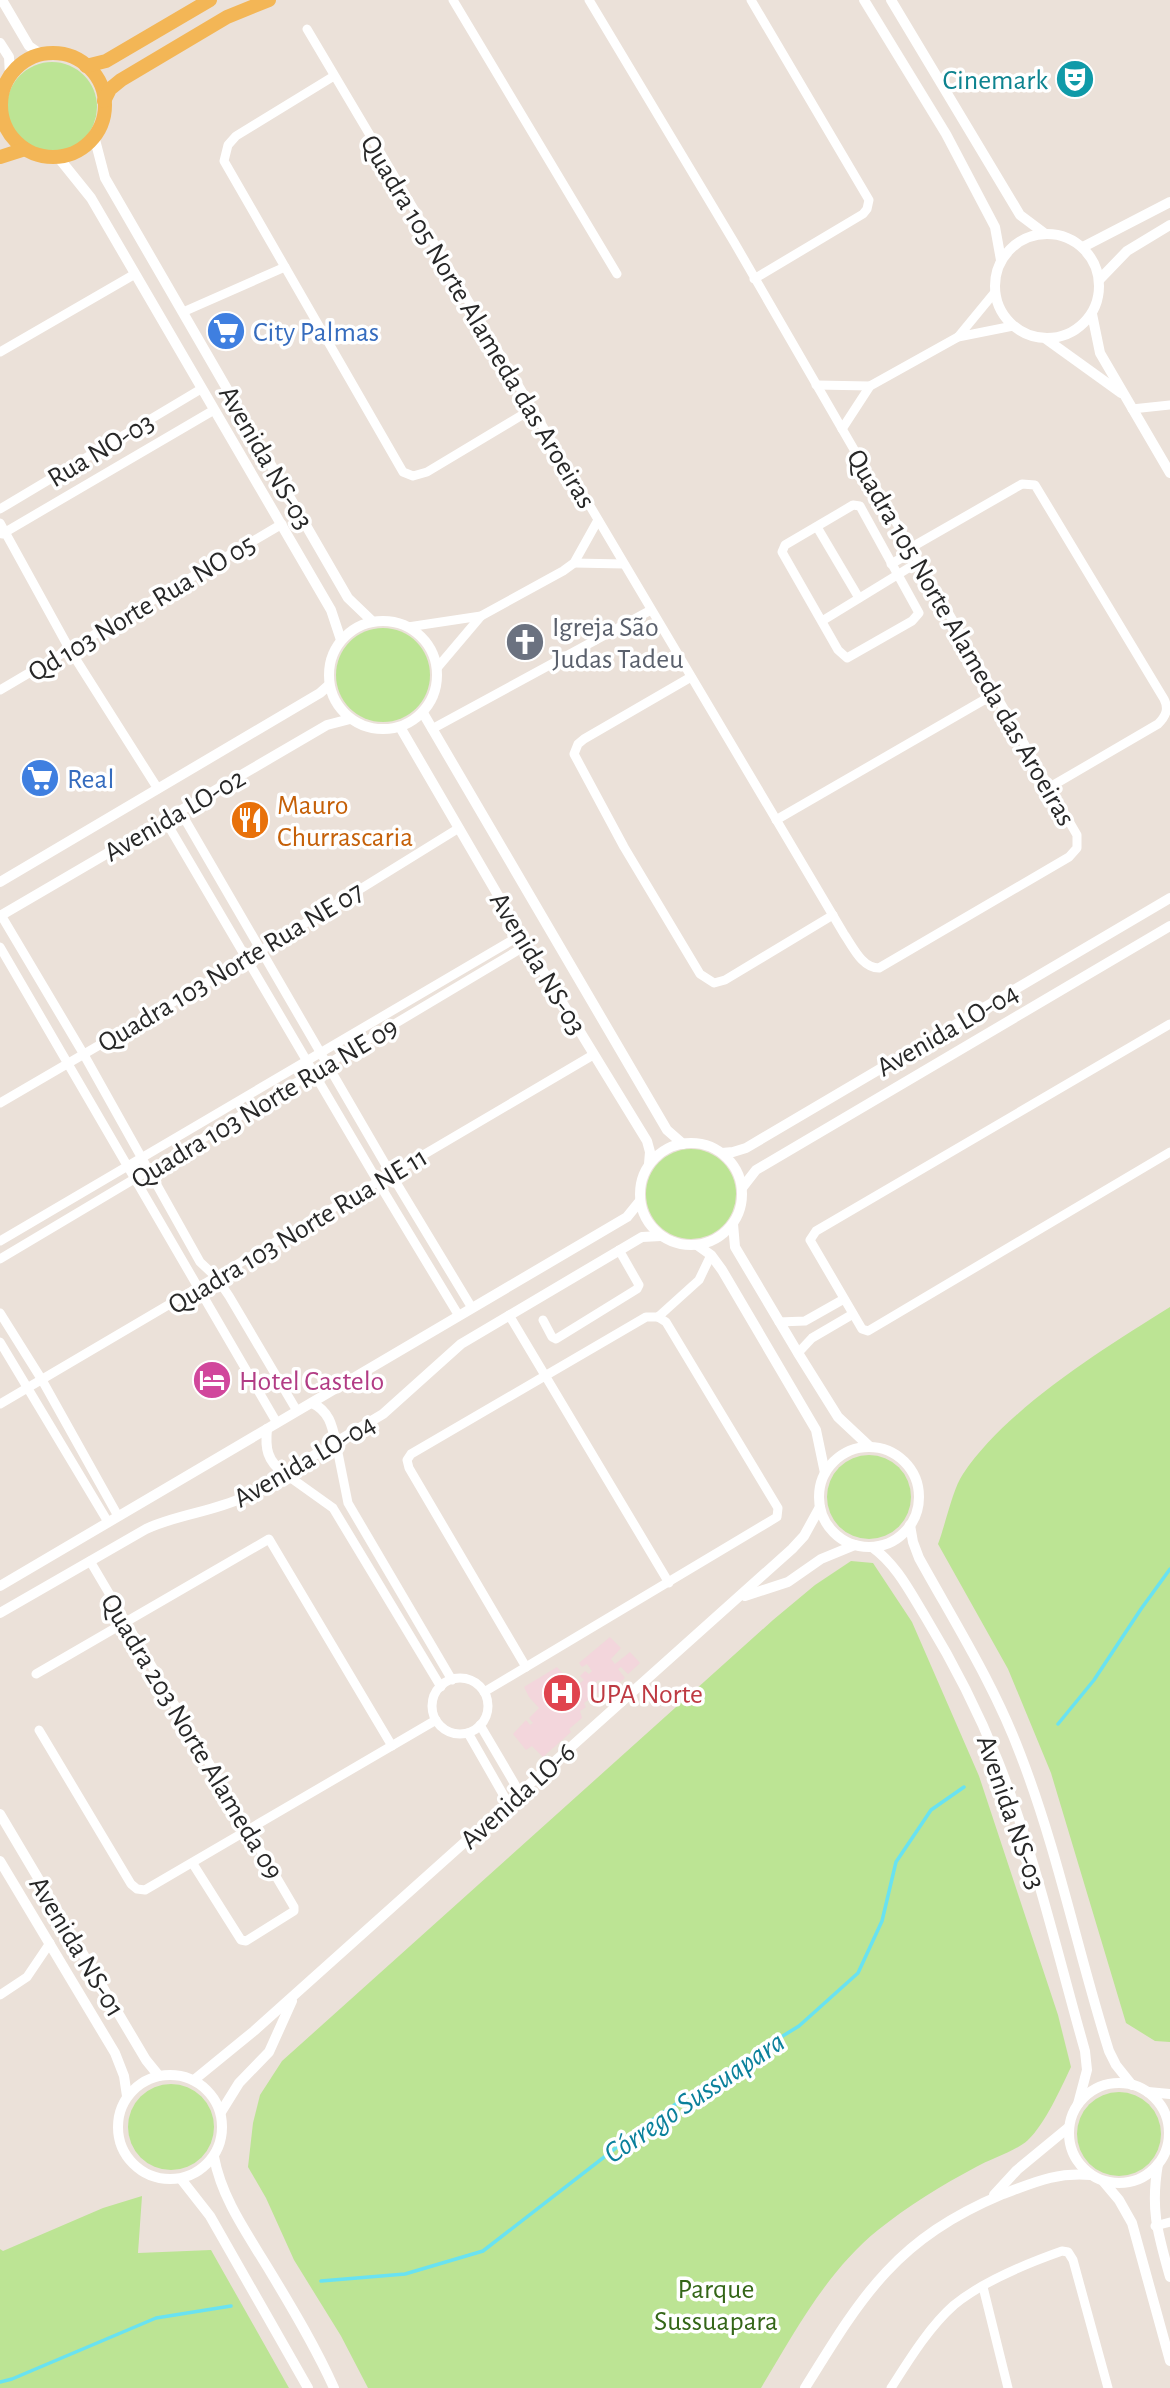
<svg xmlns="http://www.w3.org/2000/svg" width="1170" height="2388" font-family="'Alegreya Sans',sans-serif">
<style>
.medical{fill:#f3d6dc}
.green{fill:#bce494}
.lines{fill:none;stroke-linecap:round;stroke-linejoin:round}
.stream{stroke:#69e2f1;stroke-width:3.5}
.minor{stroke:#fff;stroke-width:9}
.tertiary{stroke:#fff;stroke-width:10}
.primary{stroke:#f3b656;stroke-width:14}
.labels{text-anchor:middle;stroke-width:7;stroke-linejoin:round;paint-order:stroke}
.culture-label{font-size:28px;fill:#0d838f;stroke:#fff;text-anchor:end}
.street-label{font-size:28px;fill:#282828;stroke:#fff}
.shop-label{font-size:28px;fill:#366cbe;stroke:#fff;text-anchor:start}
.worship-label{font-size:28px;fill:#5b616d;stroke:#fff;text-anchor:start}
.food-label{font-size:28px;fill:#c56008;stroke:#fff;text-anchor:start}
.hotel-label{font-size:28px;fill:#b23c85;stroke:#fff;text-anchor:start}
.health-label{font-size:28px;fill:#be3a42;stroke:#fff;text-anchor:start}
.park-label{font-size:28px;fill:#346618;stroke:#fff}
.water-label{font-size:30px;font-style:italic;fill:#0a809b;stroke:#fff}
</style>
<rect width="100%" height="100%" fill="#ebe1d9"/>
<polygon class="medical" points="610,1637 621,1648 611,1659 615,1664 630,1652 640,1663 628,1674 621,1667 618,1669 625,1678 610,1690 599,1680 596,1682 602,1690 584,1703 586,1707 580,1711 582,1718 569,1729 571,1732 543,1757 532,1746 526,1750 513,1734 526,1720 530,1725 533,1723 529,1718 539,1708 529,1697 524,1687 557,1667 568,1679 563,1683 566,1687 575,1678 580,1683 584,1680 580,1676 585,1671 589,1674 592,1671 587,1664 582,1667 579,1663"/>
<g class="green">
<circle cx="52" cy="107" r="45"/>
<circle cx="383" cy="675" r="47"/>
<circle cx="691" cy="1194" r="45"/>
<path d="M1170 1307V2042L1155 2041 1126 2023 1051 1773 1008 1669 938 1544C945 1526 953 1488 963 1474 1007 1408 1103 1349 1170 1307Z"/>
<circle cx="869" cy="1497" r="42"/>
<path d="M851 1561 873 1563 912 1622 979 1776 1058 2015 1071 2067C1061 2088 1045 2124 1028 2140 1016 2151 990 2159 976 2167 942 2185 908 2206 878 2230 827 2271 794 2333 761 2388H368L341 2336 294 2260 266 2198 248 2167 253 2123 260 2095 282 2061 773 1620 815 1585Z"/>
<circle cx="171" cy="2127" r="43"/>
<circle cx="1119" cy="2134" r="42"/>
<polygon points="142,2196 138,2253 211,2250 289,2388 0,2388 0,2249 3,2251 103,2208"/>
</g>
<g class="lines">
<g class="stream">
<polyline points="1058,1724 1094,1680 1141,1609 1170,1569"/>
<polyline points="321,2281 405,2274 483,2251 648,2123 708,2082 799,2026 858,1973 882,1921 896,1862 931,1810 964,1787"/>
<polyline points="0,2382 12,2379 156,2318 231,2306"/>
</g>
<g class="minor">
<polyline points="453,0 617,274"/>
<polyline points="751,0 869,200 867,209 863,214 754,279"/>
<path d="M307 29 844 934C853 947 862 968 879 968L1069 857 1077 848V835L734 242 589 0"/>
<polyline points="334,76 236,136 228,145 224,161 403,472 413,476 427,472 532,409"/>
<polyline points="183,312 285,267"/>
<polyline points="958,337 995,292"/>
<polyline points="0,352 135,274"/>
<polyline points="816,385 870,386"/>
<polyline points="1132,409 1170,405"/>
<polyline points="842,429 870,386 958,337 1013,326"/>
<polygon points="853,505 860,506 919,613 912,621 847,658 838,650 782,552 785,545"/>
<polyline points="0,509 201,389"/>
<polyline points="0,523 70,650 158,789"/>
<polyline points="817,527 859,598"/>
<polyline points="2,534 214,410"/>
<path d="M912 547 1022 484 1035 485 1164 699C1169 709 1166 716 1158 724L1050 787"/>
<polyline points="574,563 624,564"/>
<polyline points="891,564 914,551"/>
<polyline points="822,621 920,561"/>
<polyline points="408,627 481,616 563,571 574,563 598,520"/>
<polyline points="437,668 481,616"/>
<polyline points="691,677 584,739 578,744 574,754 624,847 700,974 714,983 725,980 833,915"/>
<polyline points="0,690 282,524"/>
<polyline points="432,729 651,610"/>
<polyline points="180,811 391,1174 472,1308"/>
<polyline points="165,820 378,1182 459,1316"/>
<polyline points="776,820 996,693"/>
<polyline points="1,915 83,1053 200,1262 216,1277 229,1296 297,1411"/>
<polyline points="0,947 277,1423"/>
<polyline points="1170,1024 816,1231 810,1240 862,1329 868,1331 1170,1152"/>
<polyline points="0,1103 247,959 459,828"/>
<polyline points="0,1241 521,935"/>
<polyline points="0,1259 527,945"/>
<polyline points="0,1313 42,1380 118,1516"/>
<polyline points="509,1315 669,1583"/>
<polyline points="658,1317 699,1280 711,1255"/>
<polyline points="543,1320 552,1337 556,1339 637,1289 639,1285 619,1250"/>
<polyline points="779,1322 805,1321 844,1299"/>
<polyline points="0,1342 108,1522"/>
<polyline points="798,1353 812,1338 853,1314"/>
<polyline points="0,1404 593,1055"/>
<polyline points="336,1443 348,1503 452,1680"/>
<polyline points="284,1473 333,1508 441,1687"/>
<polyline points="90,1561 294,1907 294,1911 246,1941 241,1940 193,1864"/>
<polyline points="526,1667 409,1468 407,1460 411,1454 646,1317 658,1317"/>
<polyline points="36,1674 269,1539 392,1746"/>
<circle cx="460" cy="1706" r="28"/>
<polyline points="484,1692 777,1517 778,1508 666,1322 658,1317"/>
<polyline points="480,1725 520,1793"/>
<polyline points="39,1730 131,1884 137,1889 145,1890 436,1720"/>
<polyline points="468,1733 508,1803"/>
<polyline points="0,1995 27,1977 50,1943"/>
<polyline points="1155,2226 1170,2222"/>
<polyline points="983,2287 1008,2388"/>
<path d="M891 2388C909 2360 929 2327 954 2305 982 2282 1028 2263 1062 2251L1068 2252 1073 2260 1108 2388"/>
</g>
<g class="tertiary">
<polyline points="2,0 29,46 42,55"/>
<polyline points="864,0 946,134 995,227 1001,260"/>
<polyline points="891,0 1020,215 1044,233"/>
<polyline points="0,43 9,57 10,76"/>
<polyline points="94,136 105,178 348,598 372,621"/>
<polyline points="58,157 91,198 331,610 341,640"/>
<circle cx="1047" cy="286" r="52"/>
<polyline points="1083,247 1170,202"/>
<polyline points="1100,279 1127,251 1170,225"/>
<polyline points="1092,314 1100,353 1170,473"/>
<polyline points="1046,339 1121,393"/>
<circle cx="383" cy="675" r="54"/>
<polyline points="423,713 667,1130 683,1144"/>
<polyline points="400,727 527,945 647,1141 650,1152 649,1164"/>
<polyline points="0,882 320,693 329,685"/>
<polyline points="0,916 327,725 350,719"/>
<circle cx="691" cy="1194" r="51"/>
<polyline points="722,1153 733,1152 746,1148 1170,898"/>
<polyline points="742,1188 756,1170 1170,926"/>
<polyline points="733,1224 735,1247 798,1353 838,1417 870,1447"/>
<polyline points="697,1245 711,1255 722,1270 816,1430 825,1473"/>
<path d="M312 1403C329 1411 332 1425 336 1443"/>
<path d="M267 1429C265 1448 267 1461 284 1473"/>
<circle cx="869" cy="1497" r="50"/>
<path d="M910 1525 913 1542 919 1558C955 1623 995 1686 1021 1756 1058 1852 1078 1953 1109 2051L1116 2065 1132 2085"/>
<path d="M872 1547C897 1565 910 1592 926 1618 954 1664 978 1711 998 1761 1034 1852 1058 1956 1085 2051L1087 2070 1078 2104"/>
<polyline points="0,1586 627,1217 640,1201"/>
<polyline points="745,1596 788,1582 821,1559 855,1545"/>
<path d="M0 1613 146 1529C178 1514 213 1512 244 1497L383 1414 461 1344 642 1237 661 1236"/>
<polyline points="0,1814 146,2060 159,2076"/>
<polyline points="0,1861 115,2053 124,2076 127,2096"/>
<circle cx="170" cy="2127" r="52"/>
<polyline points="194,2080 254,2031 792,1549 804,1536 820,1507"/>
<circle cx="1119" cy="2133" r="50"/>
<polyline points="1148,2092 1170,2094"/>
<polyline points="221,2112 239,2083 269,2052 292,2001"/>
<path d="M214 2157C222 2200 249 2236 271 2273 294 2311 316 2348 334 2388"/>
<path d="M1158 2164C1150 2210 1158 2234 1170 2277"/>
<polyline points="181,2179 210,2216 308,2388"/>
<polyline points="1103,2181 1119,2200 1132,2223 1170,2361"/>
<polyline points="994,2195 1017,2170 1069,2127"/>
<path d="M805 2388C863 2294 896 2239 1003 2194 1035 2182 1056 2172 1091 2175"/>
</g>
<g class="primary">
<circle cx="53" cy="105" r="52"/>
<polyline points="86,66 106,61 210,0"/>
<polyline points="104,101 110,89 121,80 227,17 269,0"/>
<polyline points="0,157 25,149"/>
</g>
</g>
<defs>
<g id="theatre-disc" transform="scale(2.0125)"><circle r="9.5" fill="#0f9aa8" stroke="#fff"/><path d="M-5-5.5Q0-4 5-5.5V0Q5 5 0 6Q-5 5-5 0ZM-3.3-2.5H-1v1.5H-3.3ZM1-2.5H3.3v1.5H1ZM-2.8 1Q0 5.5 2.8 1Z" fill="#fff"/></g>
<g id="supermarket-disc" transform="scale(2.0125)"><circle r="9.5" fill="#3f7fe0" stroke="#fff"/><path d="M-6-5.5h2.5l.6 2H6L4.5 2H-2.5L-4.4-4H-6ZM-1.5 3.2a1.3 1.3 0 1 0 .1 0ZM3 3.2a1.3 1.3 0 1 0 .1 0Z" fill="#fff"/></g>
<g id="church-disc" transform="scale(2.0125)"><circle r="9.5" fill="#6b7280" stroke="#fff"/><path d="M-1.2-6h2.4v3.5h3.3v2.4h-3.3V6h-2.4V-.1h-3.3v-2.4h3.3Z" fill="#fff"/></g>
<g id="restaurant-disc" transform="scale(2.0125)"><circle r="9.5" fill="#e8710a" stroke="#fff"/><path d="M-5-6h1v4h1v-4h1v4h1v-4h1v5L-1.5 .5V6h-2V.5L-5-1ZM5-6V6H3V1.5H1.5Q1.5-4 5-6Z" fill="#fff"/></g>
<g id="hotel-disc" transform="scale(2.0125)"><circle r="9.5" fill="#d1479c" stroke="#fff"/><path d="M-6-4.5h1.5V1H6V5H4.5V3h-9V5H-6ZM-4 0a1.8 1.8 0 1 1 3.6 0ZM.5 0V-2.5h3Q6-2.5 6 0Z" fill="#fff"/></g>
<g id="hospital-disc" transform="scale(2.0125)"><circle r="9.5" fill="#e0444e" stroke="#fff"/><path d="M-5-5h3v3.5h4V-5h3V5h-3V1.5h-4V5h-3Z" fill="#fff"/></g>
</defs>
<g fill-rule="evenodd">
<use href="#theatre-disc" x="1075" y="79"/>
<use href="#supermarket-disc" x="226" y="331"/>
<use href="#church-disc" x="525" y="642"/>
<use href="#supermarket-disc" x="40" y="778"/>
<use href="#restaurant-disc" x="250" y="820"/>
<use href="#hotel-disc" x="212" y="1380"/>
<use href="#hospital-disc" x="562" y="1693"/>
</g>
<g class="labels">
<g class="culture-label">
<text x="1048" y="89">Cinemark</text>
</g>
<g class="street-label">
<text transform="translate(479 321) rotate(59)" y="10">Quadra 105 Norte Alameda das Aroeiras</text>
<text transform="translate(100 449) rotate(-31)" y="10">Rua NO-03</text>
<text transform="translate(267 457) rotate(60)" y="10">Avenida NS-03</text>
<text transform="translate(141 607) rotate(-31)" y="10">Qd 103 Norte Rua NO 05</text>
<text transform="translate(962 637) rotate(60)" y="10">Quadra 105 Norte Alameda das Aroeiras</text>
<text transform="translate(174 814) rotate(-30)" y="10">Avenida LO-02</text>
<text transform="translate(539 963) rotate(59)" y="10">Avenida NS-03</text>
<text transform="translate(230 966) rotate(-31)" y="10">Quadra 103 Norte Rua NE 07</text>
<text transform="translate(947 1029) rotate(-30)" y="10">Avenida LO-04</text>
<text transform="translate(264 1102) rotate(-31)" y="10">Quadra 103 Norte Rua NE 09</text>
<text transform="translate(297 1230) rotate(-31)" y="10">Quadra 103 Norte Rua NE 11</text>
<text transform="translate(304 1460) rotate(-30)" y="10">Avenida LO-04</text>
<text transform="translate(193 1736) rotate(59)" y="10">Quadra 203 Norte Alameda 09</text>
<text transform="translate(517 1795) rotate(-42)" y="10">Avenida LO-6</text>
<text transform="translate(1012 1812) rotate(71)" y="10">Avenida NS-03</text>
<text transform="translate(78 1946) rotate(59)" y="10">Avenida NS-01</text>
</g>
<g class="shop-label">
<text x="253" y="341">City Palmas</text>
<text x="67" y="788">Real</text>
</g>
<g class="worship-label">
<text x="552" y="636">Igreja São<tspan x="552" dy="32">Judas Tadeu</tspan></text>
</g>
<g class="food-label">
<text x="277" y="814">Mauro<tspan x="277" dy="32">Churrascaria</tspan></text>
</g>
<g class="hotel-label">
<text x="239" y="1390">Hotel Castelo</text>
</g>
<g class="health-label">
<text x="589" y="1703">UPA Norte</text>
</g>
<g class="park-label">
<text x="716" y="2298">Parque<tspan x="716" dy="32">Sussuapara</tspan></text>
</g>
<g class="water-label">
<text transform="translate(694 2097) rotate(-34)" y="10">Córrego Sussuapara</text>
</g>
</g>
</svg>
